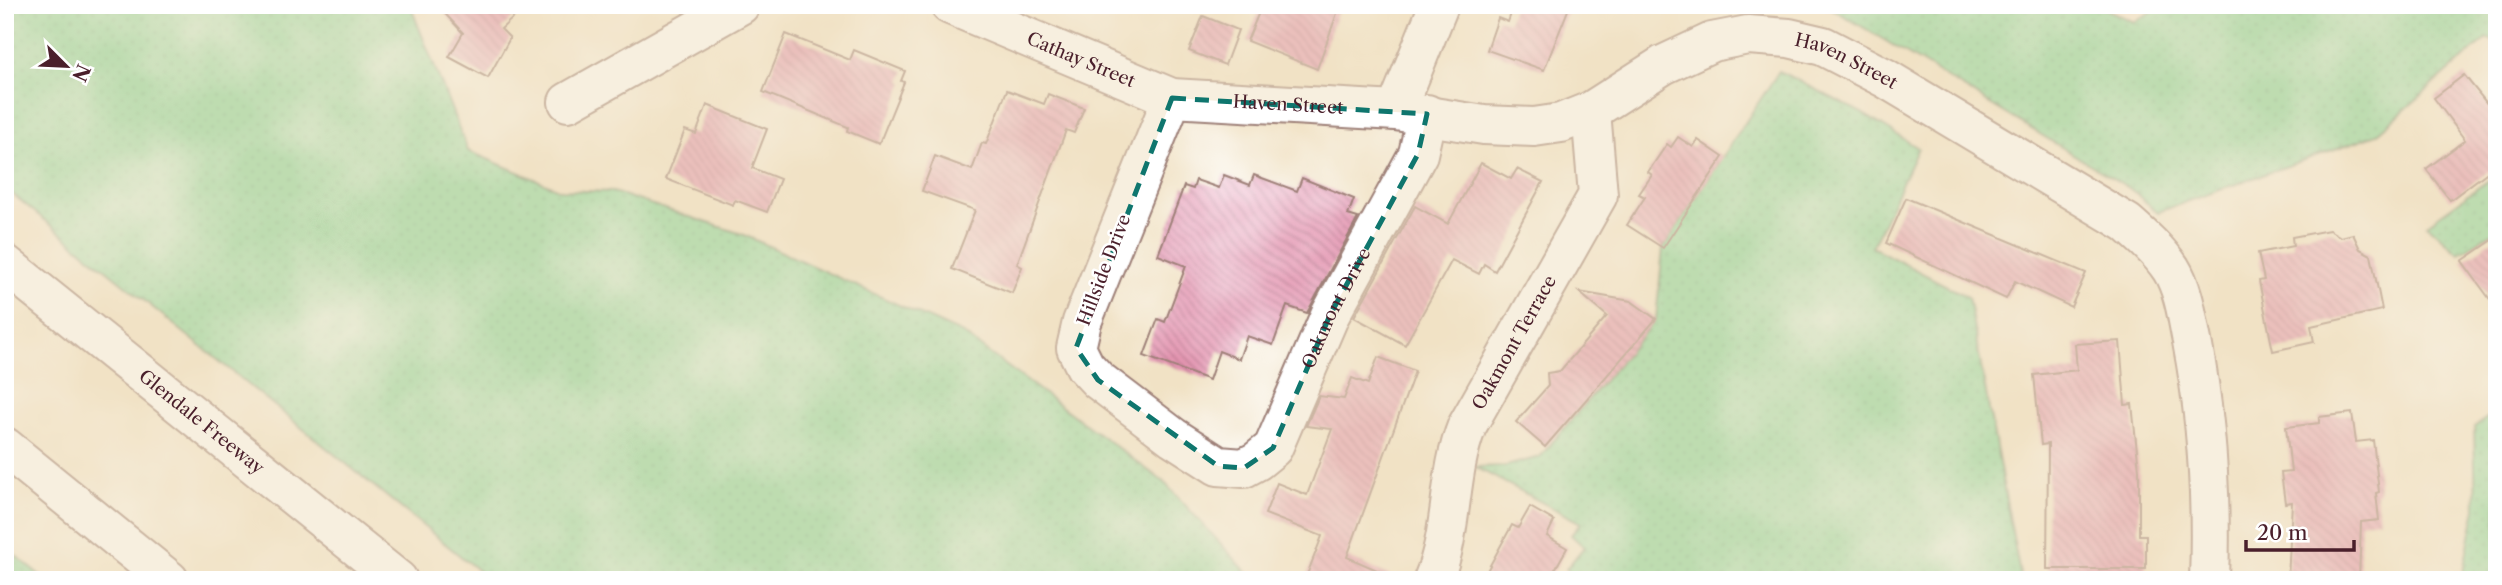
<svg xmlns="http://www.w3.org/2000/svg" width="2502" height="585" font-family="'Libre Caslon Text',serif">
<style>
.grass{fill:url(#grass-dots);stroke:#657a62;stroke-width:2}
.building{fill:url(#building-back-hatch)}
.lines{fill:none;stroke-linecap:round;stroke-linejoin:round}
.minor-casing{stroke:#9e8078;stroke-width:42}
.motorway-casing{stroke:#9e8078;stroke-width:42}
.minor{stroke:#fff;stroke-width:38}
.motorway{stroke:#fff;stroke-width:38}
.marked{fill:none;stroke:#0f766e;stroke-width:5;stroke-dasharray:14 9;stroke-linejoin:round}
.labels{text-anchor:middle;stroke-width:5;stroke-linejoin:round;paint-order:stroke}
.street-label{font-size:18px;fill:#4a1f2b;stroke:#fff}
</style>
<defs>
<pattern id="grass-dots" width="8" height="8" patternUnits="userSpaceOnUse" patternTransform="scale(1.75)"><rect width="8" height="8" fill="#80d598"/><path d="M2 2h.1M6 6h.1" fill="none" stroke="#70b683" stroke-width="1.8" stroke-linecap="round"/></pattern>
<pattern id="building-back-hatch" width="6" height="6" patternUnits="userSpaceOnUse" patternTransform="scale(1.75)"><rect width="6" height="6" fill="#e495b1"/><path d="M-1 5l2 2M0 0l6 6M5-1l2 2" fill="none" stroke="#bb7990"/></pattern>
</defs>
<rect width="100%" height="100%" fill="#fff"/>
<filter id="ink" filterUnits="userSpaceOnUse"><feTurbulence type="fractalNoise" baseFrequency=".0143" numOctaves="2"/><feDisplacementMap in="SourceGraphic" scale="14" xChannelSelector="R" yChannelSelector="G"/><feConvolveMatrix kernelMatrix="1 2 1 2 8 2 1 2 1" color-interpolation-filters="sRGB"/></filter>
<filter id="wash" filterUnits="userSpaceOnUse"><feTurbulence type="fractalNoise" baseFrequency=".00686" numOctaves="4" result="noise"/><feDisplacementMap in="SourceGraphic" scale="28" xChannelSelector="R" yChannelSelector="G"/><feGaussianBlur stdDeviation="1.57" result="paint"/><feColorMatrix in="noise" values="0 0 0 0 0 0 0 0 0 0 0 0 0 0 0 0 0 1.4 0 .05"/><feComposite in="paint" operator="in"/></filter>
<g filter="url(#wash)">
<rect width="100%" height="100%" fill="#f1e2c5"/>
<g class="grass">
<polygon points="5,5 410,5 468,151 561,190 613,192 742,234 963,334 1164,482 1254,580 490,580 5,188"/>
<polygon points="1814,5 2098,5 2134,22 2163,5 2497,5 2497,43 2487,38 2377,134 2158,212 2129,188 1831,8"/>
<polygon points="1779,71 1862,113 1918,148 1872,247 1968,297 2021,580 1579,580 1566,569 1584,547 1571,535 1581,523 1475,467 1506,466 1540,457 1656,319 1663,248"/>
<polygon points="2497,174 2497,230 2459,253 2427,224"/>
<polygon points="2497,411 2497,580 2461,580 2476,508 2474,427"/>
<polygon points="5,547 46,580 5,580"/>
</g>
<g id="blocks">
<g class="building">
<polygon points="437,5 527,5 501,29 510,38 488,78 449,57 463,33"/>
<polygon points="1262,5 1340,5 1317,69 1247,41"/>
<polygon points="1514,5 1570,5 1544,70 1487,50 1498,18 1508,22"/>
<polygon points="1203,16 1238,30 1225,65 1189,51"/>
<polygon points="786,34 850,60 854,50 905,71 901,81 904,82 879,144 847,131 848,127 763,92"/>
<polygon points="2464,75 2497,116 2497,181 2489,171 2450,200 2426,169 2465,140 2434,98"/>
<polygon points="1007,90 1044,104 1048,94 1084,108 1074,133 1066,130 1017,264 1022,267 1012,293 952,269 975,210 922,191 935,156 972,170 982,143 986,144"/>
<polygon points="707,105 767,129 752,168 780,179 767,212 735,200 733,205 666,179 685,130 696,134"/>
<polygon points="1678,137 1693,147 1698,140 1723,157 1663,248 1627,225 1645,197 1639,194 1652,175 1648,172 1667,144 1671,147"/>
<polygon points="1481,163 1511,179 1517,169 1543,182 1495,271 1484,264 1479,274 1452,260 1405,345 1354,317 1415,206 1448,224"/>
<polygon points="1224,175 1250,185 1254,175 1297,191 1302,178 1354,199 1348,215 1358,218 1307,313 1287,306 1273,345 1247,336 1239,359 1219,351 1209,380 1144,356 1158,319 1165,322 1186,266 1158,255 1184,186 1193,189 1196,180 1219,188"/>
<polygon points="1906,198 2086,273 2071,307 2015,281 2006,299 1886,243"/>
<polygon points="2329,230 2341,237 2353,234 2360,249 2371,255 2382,310 2311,326 2314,342 2273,351 2259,281 2264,280 2258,253 2293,246 2292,237"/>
<polygon points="2497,237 2497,309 2462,261"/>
<polygon points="1579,292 1631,301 1656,319 1545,447 1516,422 1548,386 1547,373 1560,371 1607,316"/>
<polygon points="2120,341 2125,405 2132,404 2139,470 2139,535 2146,535 2146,569 2047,569 2048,444 2041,445 2034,375 2077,370 2075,344"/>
<polygon points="1378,357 1415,371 1347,557 1400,580 1305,580 1322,536 1265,514 1277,483 1307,495 1332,429 1306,426 1319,396 1344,399 1352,378 1368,384"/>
<polygon points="2352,413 2356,442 2373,440 2379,492 2376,493 2379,520 2361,522 2359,580 2288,580 2292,502 2285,503 2281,473 2291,472 2286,427 2319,423 2319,417"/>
<polygon points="1530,507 1554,521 1547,536 1567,548 1549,580 1482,580 1512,525 1518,528"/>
</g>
</g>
</g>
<g filter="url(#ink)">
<use href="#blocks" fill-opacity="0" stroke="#9e8078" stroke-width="2"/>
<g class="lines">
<g class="minor-casing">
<g id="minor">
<path id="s1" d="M950 5 1172 98 1396 111 1484 125 1534 127 1561 123 1591 111 1663 65 1712 42 1748 35 1789 38 1823 46 1885 78 2127 223C2143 237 2159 251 2171 269 2184 290 2187 317 2192 341 2207 420 2212 499 2209 580"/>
<path id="s2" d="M1172 98 1082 322 1076 348 1085 366 1098 380 1173 437 1218 466 1244 468 1257 461 1273 448 1330 315 1418 154 1427 114"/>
<polyline points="568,102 740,5"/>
<polyline points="1396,111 1439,5"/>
<path id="s3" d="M1433 580C1454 530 1447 476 1467 426L1598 195 1591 111"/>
</g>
</g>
<g class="motorway-casing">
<g id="motorway">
<path id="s4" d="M5 264 398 580"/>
<polyline points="5,447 169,580"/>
</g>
</g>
<use href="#minor" class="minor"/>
<use href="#motorway" class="motorway"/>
</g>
</g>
<path d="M0 0H2502V585H0ZM1172 98 1427 114 1418 154 1330 315 1273 448 1244 468 1218 466 1098 380 1076 348Z" fill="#f1e2c5" fill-opacity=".55" fill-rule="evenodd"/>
<path class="marked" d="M1172 98 1427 114 1418 154 1330 315 1273 448 1244 468 1218 466 1098 380 1076 348Z"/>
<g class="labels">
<g class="street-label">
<text dy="6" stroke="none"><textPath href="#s1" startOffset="142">Cathay Street</textPath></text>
<text dy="6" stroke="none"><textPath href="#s1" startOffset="943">Haven Street</textPath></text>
<text dy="6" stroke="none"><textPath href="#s1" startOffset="357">Haven Street</textPath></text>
<text transform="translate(1104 270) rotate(-69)" y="6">Hillside Drive</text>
<text dy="6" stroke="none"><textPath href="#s2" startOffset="670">Oakmont Drive</textPath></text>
<text dy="6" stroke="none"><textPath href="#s3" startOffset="254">Oakmont Terrace</textPath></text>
<text dy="6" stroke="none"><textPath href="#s4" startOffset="252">Glendale Freeway</textPath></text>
</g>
</g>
<rect width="2502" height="585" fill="none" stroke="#fff" stroke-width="28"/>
<g transform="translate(66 66) rotate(114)" stroke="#ffffff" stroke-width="5" paint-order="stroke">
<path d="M0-5L12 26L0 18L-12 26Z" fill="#4a1f2b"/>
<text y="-10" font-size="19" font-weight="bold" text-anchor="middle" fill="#4a1f2b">N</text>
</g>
<path d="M2246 540v10h108v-10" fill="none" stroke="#4a1f2b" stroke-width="3.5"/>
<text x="2257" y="540" font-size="21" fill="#4a1f2b" stroke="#ffffff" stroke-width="5" paint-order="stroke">20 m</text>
</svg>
